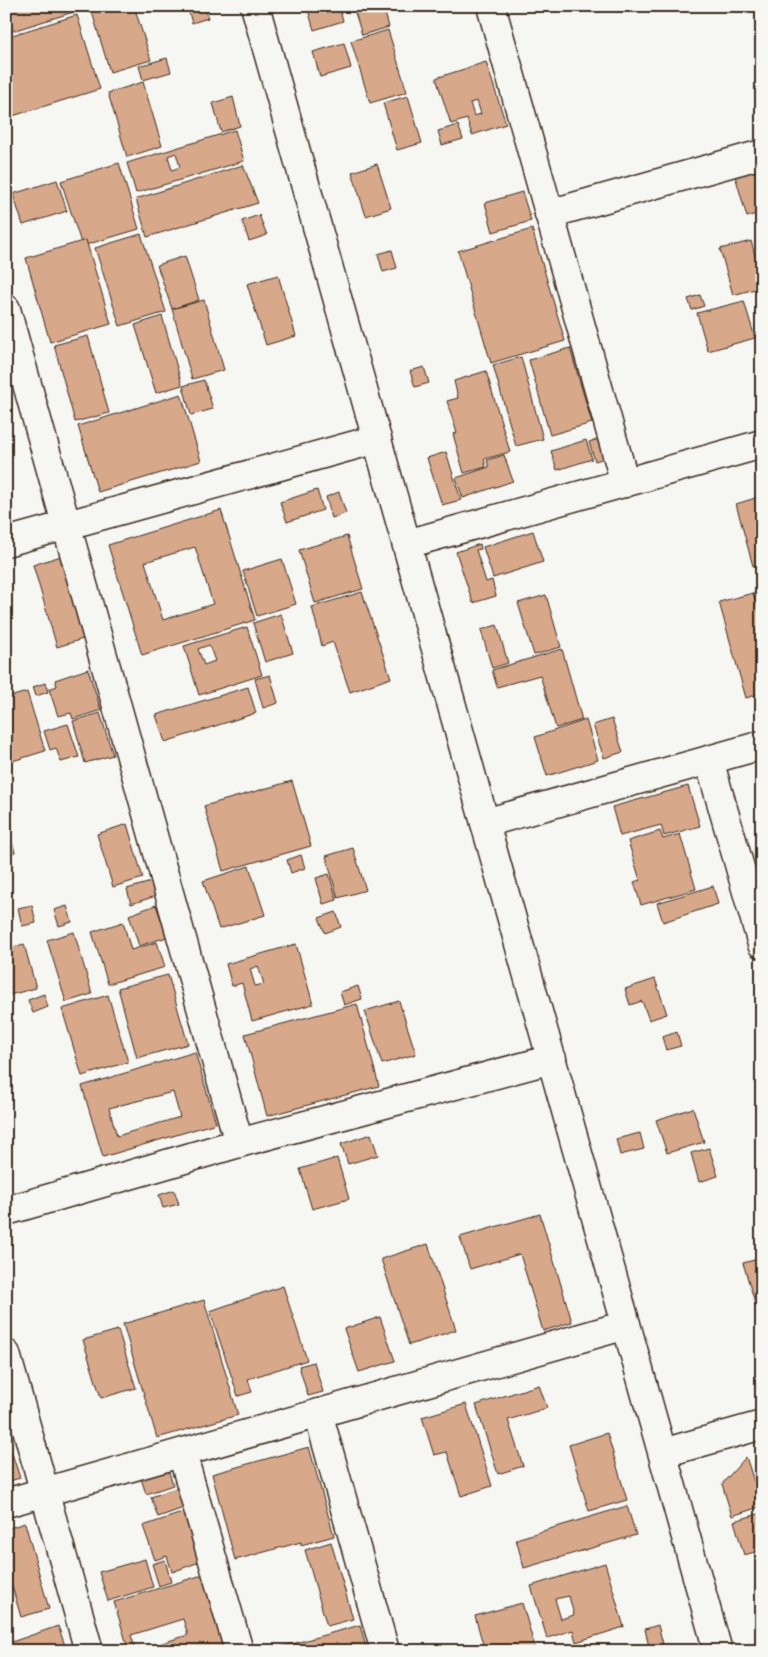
<svg xmlns="http://www.w3.org/2000/svg" width="768" height="1657" font-family="Sriracha,sans-serif">
<style>
.building{fill:#d8a88b;stroke:#3b2a1e;fill-rule:evenodd}
.lines{fill:none;stroke-linecap:round;stroke-linejoin:round}
.street-casing{stroke:#3b2a1e;stroke-width:31}
.street{stroke:#f6f6f2;stroke-width:28}
</style>
<rect width="100%" height="100%" fill="#f6f6f2"/>
<filter id="ink" filterUnits="userSpaceOnUse"><feTurbulence type="fractalNoise" baseFrequency=".02" numOctaves="2"/><feDisplacementMap in="SourceGraphic" scale="10" xChannelSelector="R" yChannelSelector="G"/><feConvolveMatrix kernelMatrix="1 2 1 2 8 2 1 2 1" color-interpolation-filters="sRGB"/></filter>
<g filter="url(#ink)">
<g class="building">
<polygon points="6,6 82,6 83,9 6,33"/>
<polygon points="110,6 134,6 151,60 110,72 92,12"/>
<polygon points="187,6 204,6 208,18 192,23"/>
<polygon points="307,6 339,6 343,21 314,30"/>
<polygon points="353,6 383,6 389,27 362,35"/>
<polygon points="77,15 100,89 6,118 6,37"/>
<polygon points="388,30 407,92 370,103 351,41"/>
<polygon points="344,43 351,68 320,77 313,52"/>
<polygon points="167,58 171,72 143,80 139,66"/>
<path d="M486 62 506 124 472 135 467 119 451 124 436 78ZM477 101 481 114 474 116 470 103Z"/>
<polygon points="143,82 162,146 127,157 108,93"/>
<polygon points="408,96 422,143 397,150 383,103"/>
<polygon points="233,97 240,126 221,132 213,103"/>
<polygon points="458,125 463,139 442,145 438,131"/>
<path d="M235 130 244 161 136 193 127 163ZM176 153 180 167 172 170 168 156Z"/>
<polygon points="119,163 139,229 82,246 61,181"/>
<polygon points="377,164 391,208 366,216 352,172"/>
<polygon points="762,164 762,212 747,217 734,172"/>
<polygon points="243,165 258,203 147,237 136,199"/>
<polygon points="57,180 67,211 23,225 13,194"/>
<polygon points="522,192 531,221 493,232 485,203"/>
<polygon points="259,215 267,235 249,241 242,221"/>
<polygon points="532,229 565,341 491,363 458,251"/>
<polygon points="141,234 166,312 120,326 95,248"/>
<polygon points="86,240 111,324 50,342 26,258"/>
<polygon points="751,241 762,280 762,287 733,295 720,249"/>
<polygon points="392,250 397,268 383,272 378,254"/>
<polygon points="185,256 199,300 172,309 157,265"/>
<polygon points="278,275 296,336 266,345 247,284"/>
<polygon points="700,295 704,306 692,310 688,299"/>
<polygon points="204,300 224,370 192,379 172,309"/>
<polygon points="744,301 755,338 708,351 697,313"/>
<polygon points="162,316 182,385 156,393 135,325"/>
<polygon points="88,336 109,413 75,422 54,345"/>
<polygon points="570,348 592,423 550,435 529,360"/>
<polygon points="521,357 543,439 516,446 493,365"/>
<polygon points="424,367 429,383 415,387 410,371"/>
<polygon points="486,371 510,452 484,459 486,467 464,473 453,434 457,433 447,401 458,398 454,381"/>
<polygon points="204,380 213,409 191,415 183,386"/>
<polygon points="181,394 201,461 98,492 78,426"/>
<polygon points="609,436 615,455 595,461 589,442"/>
<polygon points="586,440 592,459 557,470 551,451"/>
<polygon points="446,452 461,500 442,505 427,458"/>
<polygon points="504,455 513,481 463,498 456,478 489,467 487,460"/>
<polygon points="317,490 323,510 287,522 280,502"/>
<polygon points="339,492 346,513 332,518 326,497"/>
<polygon points="762,496 762,564 753,566 736,504"/>
<path d="M221 510 255 620 142 655 108 545ZM195 547 213 604 163 620 145 562Z"/>
<polygon points="533,531 543,562 493,578 483,547"/>
<polygon points="347,536 363,589 315,603 299,550"/>
<polygon points="480,544 481,549 476,550 486,582 492,580 496,596 473,603 456,552"/>
<polygon points="61,556 86,638 57,647 33,565"/>
<polygon points="282,559 296,604 257,616 243,571"/>
<polygon points="362,592 391,678 350,692 333,642 322,646 312,607"/>
<polygon points="753,593 762,623 762,693 746,698 719,602"/>
<polygon points="546,595 561,647 534,655 518,603"/>
<polygon points="281,614 293,653 265,662 253,623"/>
<polygon points="497,625 508,663 492,668 481,630"/>
<path d="M247 627 262 675 199 695 184 646ZM209 645 215 661 204 665 198 649Z"/>
<polygon points="562,649 582,720 556,728 540,675 497,687 492,670"/>
<polygon points="88,669 101,710 73,719 71,713 58,716 49,689 57,686 55,680"/>
<polygon points="270,675 278,703 263,708 255,679"/>
<polygon points="45,683 48,692 36,696 33,687"/>
<polygon points="248,687 256,713 165,742 156,715"/>
<polygon points="27,692 45,751 6,763 6,698"/>
<polygon points="100,713 113,755 85,763 73,721"/>
<polygon points="612,719 623,752 604,758 593,725"/>
<polygon points="586,720 598,760 547,776 535,737"/>
<polygon points="68,724 79,757 61,762 56,748 50,750 44,731"/>
<polygon points="292,781 311,846 223,871 204,806"/>
<polygon points="688,786 700,826 664,836 661,825 620,836 612,807"/>
<polygon points="127,824 143,878 113,887 97,834"/>
<polygon points="6,825 15,852 6,855"/>
<polygon points="660,831 663,839 680,834 696,889 641,905 634,882 640,880 628,841"/>
<polygon points="353,848 366,890 338,898 326,856"/>
<polygon points="301,855 305,868 291,873 287,860"/>
<polygon points="249,866 265,915 219,929 203,881"/>
<polygon points="329,874 337,900 323,904 316,878"/>
<polygon points="151,882 156,896 131,904 127,889"/>
<polygon points="713,886 718,904 663,922 657,903"/>
<polygon points="32,905 36,923 22,926 18,908"/>
<polygon points="156,905 167,937 139,946 129,915"/>
<polygon points="67,906 72,922 59,926 54,910"/>
<polygon points="336,912 341,927 325,933 319,918"/>
<polygon points="123,922 131,950 157,942 165,967 108,984 92,932"/>
<polygon points="74,932 92,994 66,1002 47,940"/>
<polygon points="24,944 36,988 6,996 6,949"/>
<path d="M296 944 313 1004 252 1021 242 983 232 986 226 964ZM258 966 264 984 255 986 250 969Z"/>
<polygon points="168,975 188,1044 137,1058 118,988"/>
<polygon points="655,979 667,1014 649,1020 642,1001 630,1005 625,989"/>
<polygon points="358,986 362,999 344,1005 340,992"/>
<polygon points="44,994 48,1007 33,1013 28,1000"/>
<polygon points="108,995 128,1062 82,1076 62,1009"/>
<polygon points="399,1001 416,1054 382,1064 365,1011"/>
<polygon points="357,1004 379,1086 267,1116 245,1034"/>
<polygon points="677,1032 681,1046 666,1050 662,1037"/>
<path d="M195 1052 216 1123 103 1157 82 1086ZM173 1092 180 1117 117 1136 109 1108Z"/>
<polygon points="693,1108 704,1142 667,1153 656,1120"/>
<polygon points="640,1133 644,1149 620,1155 616,1139"/>
<polygon points="371,1134 378,1155 348,1164 341,1144"/>
<polygon points="709,1148 718,1176 699,1182 691,1153"/>
<polygon points="337,1158 349,1199 312,1209 300,1169"/>
<polygon points="174,1190 179,1204 163,1208 159,1195"/>
<polygon points="540,1214 572,1322 543,1331 520,1254 470,1269 460,1237"/>
<polygon points="428,1244 456,1330 409,1345 381,1259"/>
<polygon points="762,1258 762,1326 743,1263"/>
<polygon points="283,1286 307,1360 248,1379 252,1392 238,1396 210,1311"/>
<polygon points="204,1300 238,1415 157,1438 123,1324"/>
<polygon points="380,1317 395,1361 359,1372 344,1329"/>
<polygon points="118,1330 136,1388 101,1398 83,1340"/>
<polygon points="314,1362 323,1392 308,1396 299,1366"/>
<polygon points="539,1385 547,1408 508,1420 523,1466 498,1474 476,1405"/>
<polygon points="466,1404 492,1486 461,1496 447,1452 434,1455 422,1417"/>
<polygon points="607,1433 627,1500 589,1511 569,1445"/>
<polygon points="6,1435 20,1478 6,1482"/>
<polygon points="309,1447 334,1536 301,1545 301,1542 235,1560 212,1474"/>
<polygon points="746,1457 762,1506 732,1516 722,1484"/>
<polygon points="167,1466 173,1485 146,1494 140,1475"/>
<polygon points="182,1486 189,1506 158,1517 151,1497"/>
<polygon points="627,1506 636,1535 524,1568 516,1539"/>
<polygon points="188,1511 205,1560 172,1572 167,1556 155,1560 143,1526"/>
<polygon points="762,1513 762,1550 744,1555 734,1521"/>
<polygon points="25,1523 49,1609 21,1617 6,1566 6,1529"/>
<polygon points="331,1542 353,1619 327,1626 305,1550"/>
<polygon points="145,1559 153,1587 108,1601 99,1572"/>
<polygon points="165,1560 171,1582 159,1586 152,1564"/>
<path d="M605 1563 624 1627 576 1642 573 1630 547 1638 531 1586ZM569 1596 574 1615 561 1619 555 1599Z"/>
<polygon points="209,1573 232,1651 136,1651 188,1635 183,1619 131,1635 136,1651 129,1651 114,1602"/>
<polygon points="522,1603 536,1651 485,1651 475,1616"/>
<polygon points="360,1625 367,1651 267,1651"/>
<polygon points="658,1625 663,1644 649,1647 645,1629"/>
<polygon points="58,1626 67,1651 6,1651 6,1644"/>
</g>
<g class="lines">
<g class="street-casing">
<g id="street">
<polyline points="255,6 718,1651"/>
<polyline points="491,6 625,483"/>
<polyline points="549,214 762,154"/>
<polyline points="6,309 239,1143"/>
<polyline points="6,542 377,439"/>
<polyline points="407,544 762,444"/>
<polyline points="709,760 762,944"/>
<polyline points="485,823 762,745"/>
<polyline points="6,1211 239,1143 552,1059"/>
<polyline points="6,1354 89,1651"/>
<polyline points="318,1413 385,1651"/>
<polyline points="182,1453 239,1651"/>
<polyline points="663,1453 762,1425"/>
<polyline points="6,1503 626,1325"/>
</g>
</g>
<use href="#street" class="street"/>
</g>
</g>
<rect width="768" height="1657" fill="none" stroke="#f6f6f2" stroke-width="25"/>
<rect x="12" y="12" width="743" height="1632" fill="none" stroke="#3b2a1e" stroke-width="2" filter="url(#ink)"/>
</svg>
